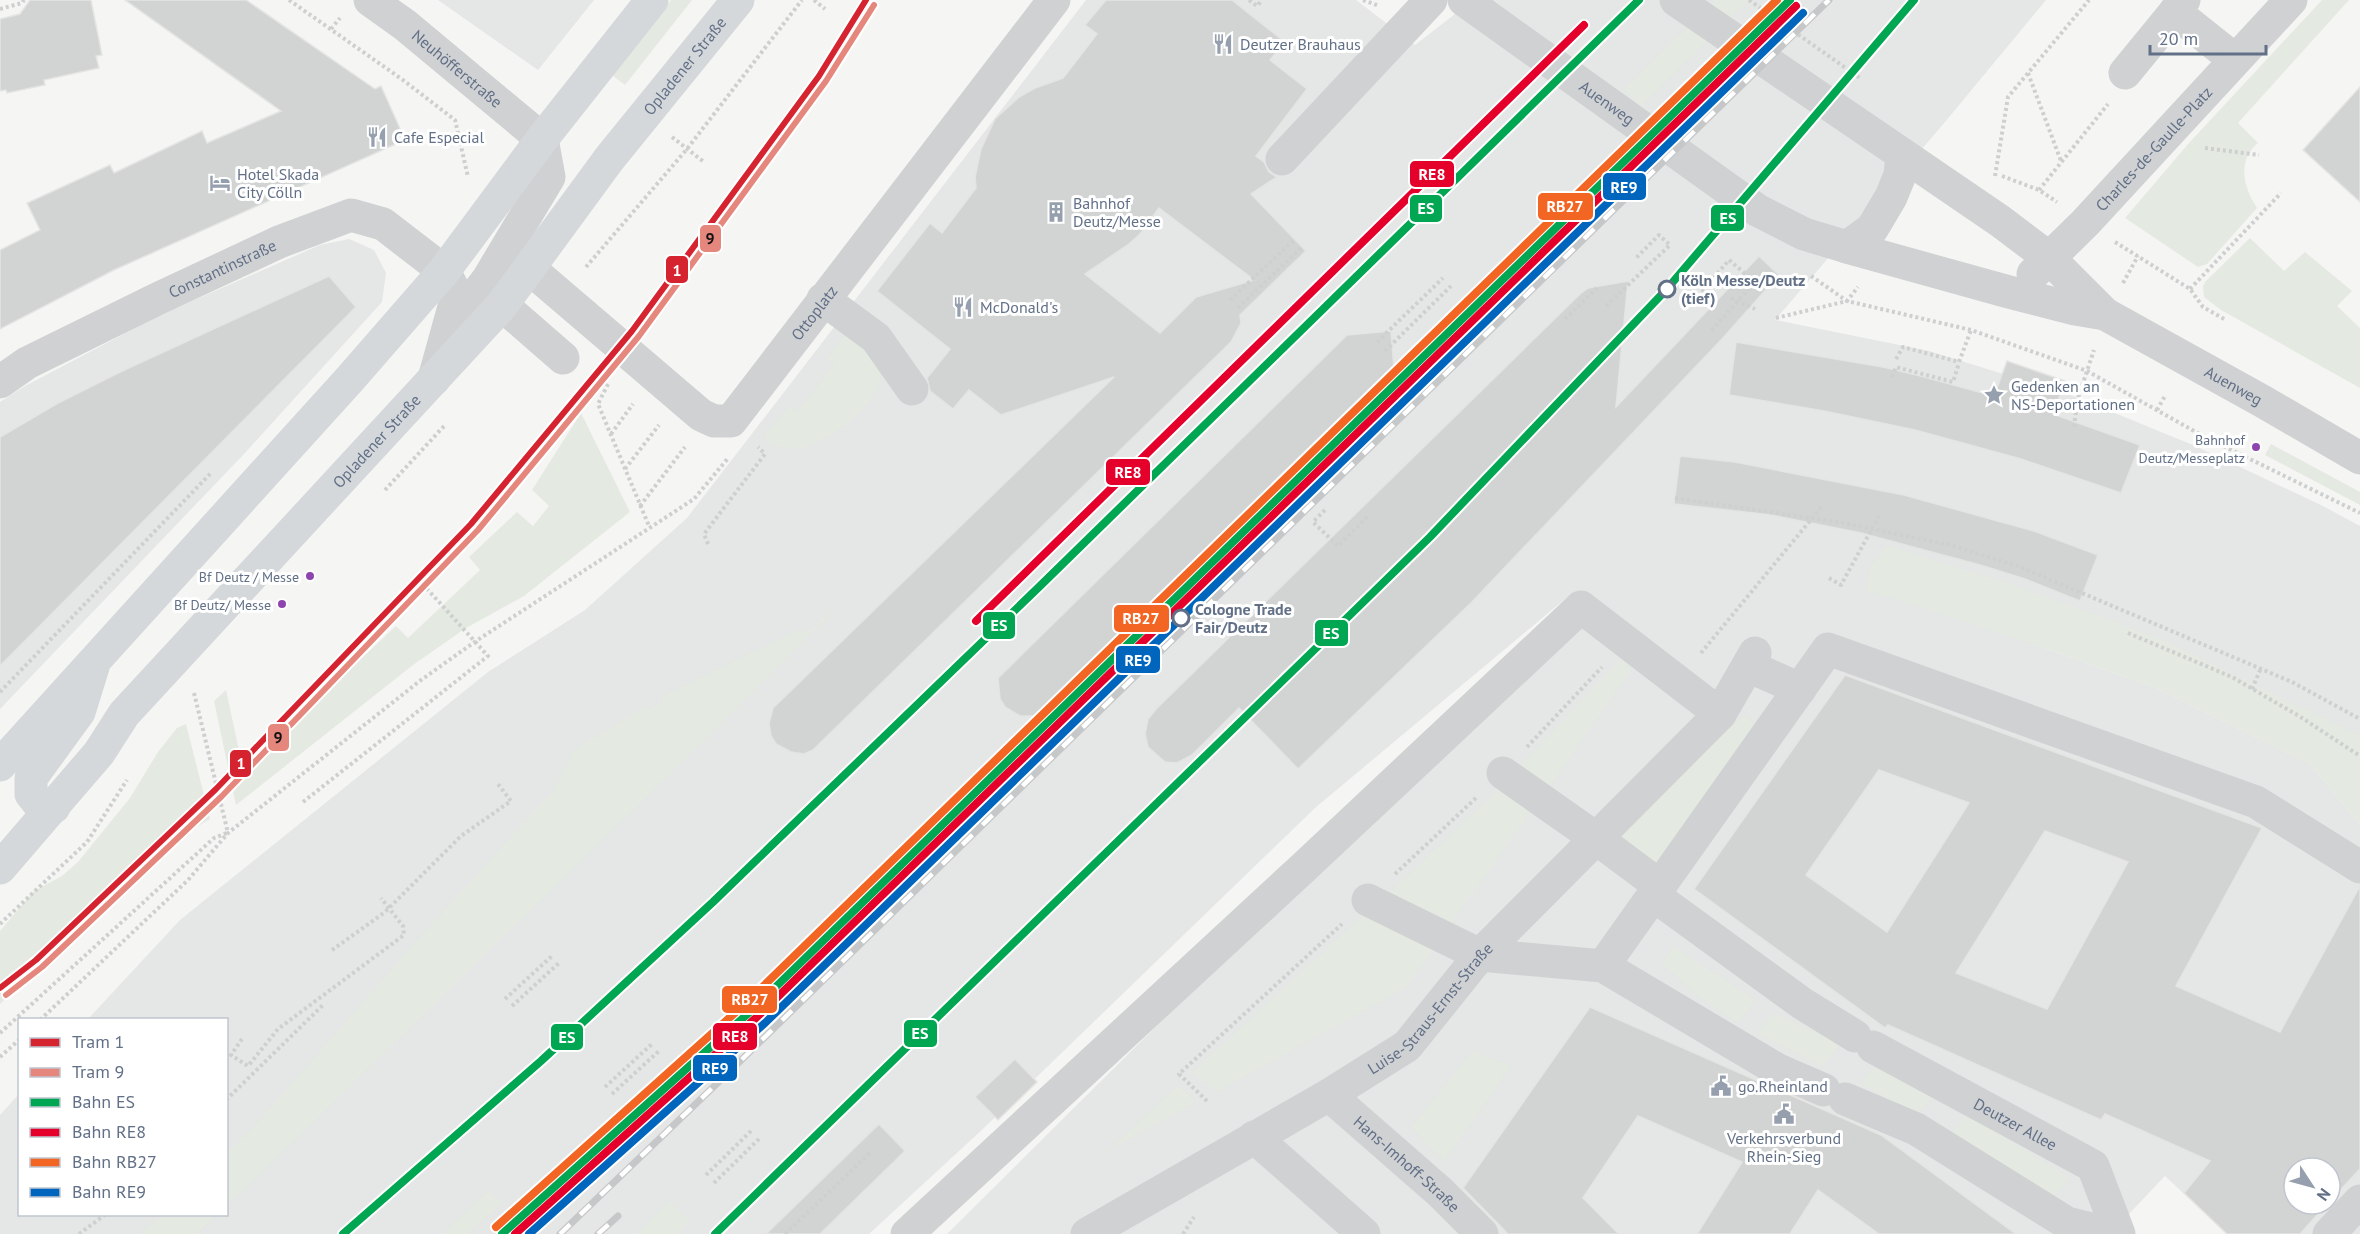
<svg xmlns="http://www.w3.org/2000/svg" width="2360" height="1234" font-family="'PT Sans',sans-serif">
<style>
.built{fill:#e5e6e6;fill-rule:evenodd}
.green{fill:#e4e9e1}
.building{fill:#d2d4d4;stroke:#e4e5e3;stroke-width:1.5;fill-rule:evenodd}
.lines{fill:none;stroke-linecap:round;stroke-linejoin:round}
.path{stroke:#cecfcf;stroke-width:4;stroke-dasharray:3 3;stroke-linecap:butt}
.minor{stroke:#d0d1d3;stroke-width:33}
.major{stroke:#d5d8db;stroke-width:33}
.rail-casing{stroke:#c6c7c8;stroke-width:7}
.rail{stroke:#fff;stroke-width:4.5;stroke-dasharray:14;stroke-linecap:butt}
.rail-1-casing{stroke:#fff;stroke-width:12}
.rail-2-casing{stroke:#fff;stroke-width:12}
.rail-3-casing{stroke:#fff;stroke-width:12}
.rail-4-casing{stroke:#fff;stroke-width:12}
.rail-1{stroke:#00a651;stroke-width:8}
.rail-2{stroke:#e4002b;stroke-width:8}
.rail-3{stroke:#f26522;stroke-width:8}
.rail-4{stroke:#0065bd;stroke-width:8}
.tram-1-casing{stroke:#fff;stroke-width:10}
.tram-2-casing{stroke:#fff;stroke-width:10}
.tram-1{stroke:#d52330;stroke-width:6}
.tram-2{stroke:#e6877e;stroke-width:6}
.stop-dot{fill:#fff;stroke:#627087;stroke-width:3}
.bus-dot{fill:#8e44ad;stroke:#fff;stroke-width:2}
.labels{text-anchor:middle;stroke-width:6;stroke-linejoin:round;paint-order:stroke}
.bus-label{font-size:14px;fill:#627087;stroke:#fff;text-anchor:end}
.poi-label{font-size:16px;fill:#627087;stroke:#fff;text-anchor:start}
.street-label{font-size:16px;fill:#627087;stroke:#fff}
.stop-label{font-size:16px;font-weight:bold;fill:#627087;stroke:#fff;text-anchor:start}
.line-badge{stroke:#fff;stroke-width:2}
.badge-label{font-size:16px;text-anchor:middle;font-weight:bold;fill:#fff}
.pale-badge-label{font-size:16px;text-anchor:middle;font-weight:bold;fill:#111}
</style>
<rect width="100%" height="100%" fill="#f5f6f3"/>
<g class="built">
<polygon points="438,0 594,0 538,70"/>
<path d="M1086 0H1356L1415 45 1473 0H2046L1945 122 1775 320 1929 351 2068 394 2193 445 2321 505 2360 526V781L2166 687 1895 599 2036 645 2156 688 2310 764 2360 824V1234H2227L2165 1176 2110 1234H947L1234 949 1566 598 1315 808 985 1127 869 1234H0V1115L19 1094 20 1214H226V1020L88 1019 180 920 488 672 585 610 687 518ZM2294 1168H2330V1204H2294Z"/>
<polygon points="349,239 374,250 386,273 382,302 244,454 0,709 0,402 25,386 160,315 320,245"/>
</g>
<g class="green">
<polygon points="671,0 692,0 625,85 612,75"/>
<polygon points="1715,0 1749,0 1641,106 1624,89"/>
<path d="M2322 0H2349L2238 123 2258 143C2237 160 2243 187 2257 208L2207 264 2198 267 2125 218 2189 143Z"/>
<polygon points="2250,238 2284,271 2305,252 2352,291 2337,306 2360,328 2360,388 2221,310 2204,297 2203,286 2206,281"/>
<path d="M846 334C858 344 877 355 880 371 887 401 822 449 793 449 783 449 771 443 763 438L789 406 798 412 834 364 827 359Z"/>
<polygon points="581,413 630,512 524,596 466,628 413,665 236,805 214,701 226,690 243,769 396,626 408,638 480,570 469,557 517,512 533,526 549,506 532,490"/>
<polygon points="2271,444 2360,492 2360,505 2265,455"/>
<polygon points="1888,546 2013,585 2164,640 2360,736 2360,824 2310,764 2156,688 2036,645 1866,590 1871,566"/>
<polygon points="838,607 713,732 227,1206 227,1152 253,1128 415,943 553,791 575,749 644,708 649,709 661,703 664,696 800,629 805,632 816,627 819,620"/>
<polygon points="1621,659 1632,668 1547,790 1517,770"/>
<polygon points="1744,715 1759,727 1659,871 1610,835"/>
<polygon points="186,724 210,819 178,838 0,1004 0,931 34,891 62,876 78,862 130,798 158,752 177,728"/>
<polygon points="1503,786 1534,807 1452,922 1388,894"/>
<polygon points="1367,912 1439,942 1405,988 1216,1092 1193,1072"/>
<polygon points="1673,947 1756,1000 1738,1023 1696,994 1662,964"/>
<polygon points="1774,1013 1840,1045 1823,1066 1757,1033"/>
<polygon points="1473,1051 1511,1066 1444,1162 1411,1127"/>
<polygon points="1877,1064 1934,1094 1918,1114 1861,1084"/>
<polygon points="1179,1086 1196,1102 1105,1153 1178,1086"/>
<polygon points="1967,1114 2069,1178 2052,1198 1951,1134"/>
<polygon points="489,1190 502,1203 468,1234 442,1234"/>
<polygon points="670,1201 690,1221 677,1234 637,1234"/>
<polygon points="161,1215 161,1214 217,1215 197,1234 140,1234"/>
</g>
<g class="building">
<polygon points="30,0 91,0 102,55 96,56 99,68 44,80 45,85 7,93 6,90 0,91 0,19 20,14"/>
<polygon points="125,0 246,0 375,89 381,86 402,133 396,144 114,270 0,329 0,250 40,230 27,203 110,165 114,173 202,131 207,143 281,111"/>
<path d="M1106 0H1232L1285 42 1270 60 1307 89 1256 156 1264 162 1269 172 1277 177 1251 194 1306 251 1240 315 1241 323 1231 342 813 750 804 754 791 752 776 744 771 736 769 723 773 708 1114 377 1001 415 969 390 953 409 930 391 927 378 950 349 877 291 930 223 942 233 976 188 975 177 981 149 995 119 1019 97 1035 88 1063 78 1097 34 1085 25ZM1159 208 1254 280 1196 297 1160 333 1085 274 1129 244 1141 233Z"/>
<polygon points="2360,87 2360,202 2303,150"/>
<polygon points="1759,256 1779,275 1722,339 1472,602 1298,769 1239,708 1192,755 1177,763 1165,762 1148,747 1145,734 1148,719 1157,708 1580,294 1588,288 1628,281 1616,407"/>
<polygon points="329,276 356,307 0,666 0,437 58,403 120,372"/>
<polygon points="1391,331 1394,369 1388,381 1042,714 1033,716 1020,716 1005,707 1000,699 998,678 1347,335"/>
<polygon points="1736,342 1883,367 1921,376 1994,396 2007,361 2065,381 2053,414 2140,445 2121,493 2021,459 1915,430 1824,411 1729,395"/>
<polygon points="1680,456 1735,462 1904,495 2034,531 2098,555 2080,601 2025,579 1980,565 1861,533 1771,515 1674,504"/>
<path d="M1845 675 2262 828 2176 986 2280 1032 2360 886V1169L2330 1201V1168H2294V1204H2327L2300 1234H2227L2184 1193 2210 1161 2105 1114 2101 1120 1888 1025 1885 1028 1694 889ZM1879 770 1969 803 1887 932 1806 875ZM2045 831 2128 862 2047 1009 1956 973Z"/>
<polygon points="1590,1007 1881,1135 2016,1234 1879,1234 1818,1190 1790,1234 1697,1234 1742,1162 1638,1116 1583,1198 1619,1234 1508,1234 1463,1188"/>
<polygon points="1015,1059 1037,1082 998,1120 975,1097"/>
<polygon points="879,1124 905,1151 820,1234 766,1234"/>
</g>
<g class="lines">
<g class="path">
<polyline points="289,0 403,80 455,120 468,177"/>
<polyline points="814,0 825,9"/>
<polyline points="1249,0 1257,6 1262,0"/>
<polyline points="1363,0 1377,5"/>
<polyline points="1749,0 1860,78"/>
<polyline points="0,9 22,3 24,0"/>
<polyline points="331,29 340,18"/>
<polyline points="2028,73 2061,161"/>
<polyline points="672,137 704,162"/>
<polyline points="2205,148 2259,155"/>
<polyline points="1995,176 2008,97 2089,0"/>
<polyline points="2002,176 2039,190 2057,202"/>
<polyline points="2039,190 2108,104"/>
<polyline points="2115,242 2190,289 2203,307 2226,320"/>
<polyline points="586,267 687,149 802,0"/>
<polyline points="1811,276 1847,301 1971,330 2087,371 2203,436 2360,513"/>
<polyline points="2123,283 2138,256"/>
<polyline points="2190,289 2281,193"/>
<polyline points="1702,292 1729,260 1755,282 1710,332"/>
<polyline points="1731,298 1755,309"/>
<polyline points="1230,300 1295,239"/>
<polyline points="1606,306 1670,245 1659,235 1635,259"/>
<polyline points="1238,308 1302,247"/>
<polyline points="1776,318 1847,301 1858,287"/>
<polyline points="1565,319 1597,288"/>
<polyline points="1377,342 1443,278"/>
<polyline points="1385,351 1451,286"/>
<polyline points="1896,359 1903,347 1959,362 1971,330"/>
<polyline points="1892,377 1896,367 1953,382 1959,363"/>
<polyline points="608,384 598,404 649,526"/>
<polyline points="2157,410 2165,396"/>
<polyline points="2074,427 2077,401 2094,350"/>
<polyline points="611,434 633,404"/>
<polyline points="625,469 659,425"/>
<polyline points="385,490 445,425"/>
<polyline points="1675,498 1838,522 1950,545 2018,566 2292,682 2360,719"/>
<polyline points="640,506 685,447"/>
<polyline points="1325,510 1313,522 1338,546 1369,515"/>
<polyline points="708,544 704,534 765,454 758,447"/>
<polyline points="1829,578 1841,585 1879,516"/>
<polyline points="2128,633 2232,677 2299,716 2360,756"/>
<polyline points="1701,653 1823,505"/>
<polyline points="2252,689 2261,668"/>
<polyline points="0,692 211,473"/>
<polyline points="194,693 228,833"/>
<polyline points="1527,747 1602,667"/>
<polyline points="303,802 488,656 419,580"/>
<polyline points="1395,874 1477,797"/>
<polyline points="0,924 87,842 127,780"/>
<polyline points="332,950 385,912 461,836 511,801 498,784"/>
<polyline points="505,999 553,955"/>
<polyline points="512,1006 560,962"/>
<polyline points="40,1020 188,880 228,833 421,680 476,641 694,499 729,457"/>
<polyline points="0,1033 214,838 227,833"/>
<polyline points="242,1039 231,1055 248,1066 278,1029 404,935 403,926 381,898"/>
<polyline points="0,1057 20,1039"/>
<polyline points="605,1087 653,1043"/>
<polyline points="612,1094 660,1050"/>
<polyline points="226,1100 324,1004"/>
<polyline points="1207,1101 1179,1074 1342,924"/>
<polyline points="706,1175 753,1129"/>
<polyline points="714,1183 761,1137"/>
<polyline points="79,1234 106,1214"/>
<polyline points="785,1234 872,1151"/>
<polyline points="1183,1234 1194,1217"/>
</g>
<g class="minor">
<path id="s1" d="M370 0 405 25 542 139 549 177 488 279 452 326"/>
<path id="s2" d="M1464 0 1757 210 1804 234 1847 247 2009 292 2075 309 2105 314 2262 401 2360 458"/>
<polyline points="1676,0 2000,221 2049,258 2105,314"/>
<polyline points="2184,0 2175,12 2235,60"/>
<polyline points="2125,73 2175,12"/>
<polyline points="1282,159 1431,0"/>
<polyline points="1847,247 1872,229 1891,197 1900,175 1902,156"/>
<path id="s3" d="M529 268 701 415 714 421H731L1054 0"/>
<path id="s4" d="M2033 274 2085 223 2291 0"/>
<polyline points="823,299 876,338 912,389"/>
<polyline points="502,305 563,358"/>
<path id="s5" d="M0 382 27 363 157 299 279 242 351 215 383 224 444 271 457 296 434 379"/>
<polyline points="1748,666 1800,689"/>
<polyline points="1503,773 1597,839 1660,886"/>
<polyline points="1653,895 1803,1004 1855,1036"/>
<polyline points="1368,900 1480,955 1603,966 1778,1070 1824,1090"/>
<polyline points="1603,966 1828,649 2256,802 2360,867"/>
<path id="s6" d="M1873 1047 2093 1166 2119 1234"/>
<path id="s7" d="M1329 1095 1440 1192 1482 1234"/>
<polyline points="1845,1099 1916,1129 2067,1223 2112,1234"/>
<polyline points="1254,1137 1364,1234"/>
<polyline points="907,1234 1303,868 1581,607 1720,714"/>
<path id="s8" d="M1087 1234 1329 1095 1407 1046 1480 955 1720 714 1755 653"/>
<polyline points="2329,1234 2360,1201"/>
</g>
<g class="major">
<polyline points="0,765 349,380 444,271 542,139 652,0"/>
<polyline points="54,807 39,804 31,794 31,778 79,712 93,667"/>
<path id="s9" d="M0 868 99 753 124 714 502 305 609 159 738 0"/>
</g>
<g class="rail-casing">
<g id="rail">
<polyline points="560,1234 729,1072 1829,0"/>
<polyline points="598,1234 618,1216"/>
</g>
</g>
<use href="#rail" class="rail"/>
<g class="rail-1-casing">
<g id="rail-1">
<polyline points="343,1234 541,1061 713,902 1041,585 1639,0"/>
<polyline points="502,1234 752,1010 1790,0"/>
<polyline points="715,1234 1430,537 1666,290 1914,0"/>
</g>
</g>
<g class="rail-2-casing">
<g id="rail-2">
<polyline points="976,621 1584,25"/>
<polyline points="515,1234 758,1016 1796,6"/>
</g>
</g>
<g class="rail-3-casing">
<polyline id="rail-3" points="496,1227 746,1003 1777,0"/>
</g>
<g class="rail-4-casing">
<polyline id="rail-4" points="529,1234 765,1023 1803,13"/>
</g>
<use href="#rail-1" class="rail-1"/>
<use href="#rail-2" class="rail-2"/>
<use href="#rail-3" class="rail-3"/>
<use href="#rail-4" class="rail-4"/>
<g class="tram-1-casing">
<polyline id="tram-1" points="0,988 36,960 216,789 471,524 632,331 819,76 866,0"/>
</g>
<g class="tram-2-casing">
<polyline id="tram-2" points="6,995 42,967 222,796 478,530 639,336 826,81 874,5"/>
</g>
<use href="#tram-1" class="tram-1"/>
<use href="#tram-2" class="tram-2"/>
</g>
<defs>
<g id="restaurant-bare" transform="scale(1.62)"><path d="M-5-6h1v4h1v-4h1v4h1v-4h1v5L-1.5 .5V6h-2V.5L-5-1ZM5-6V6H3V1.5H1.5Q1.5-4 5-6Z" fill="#959fad" stroke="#fff" stroke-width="2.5" paint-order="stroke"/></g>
<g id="hotel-bare" transform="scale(1.62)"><path d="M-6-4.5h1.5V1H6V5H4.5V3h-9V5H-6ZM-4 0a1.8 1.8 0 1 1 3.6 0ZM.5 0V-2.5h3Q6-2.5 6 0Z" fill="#959fad" stroke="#fff" stroke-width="2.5" paint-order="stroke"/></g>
<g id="building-bare" transform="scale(1.62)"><path d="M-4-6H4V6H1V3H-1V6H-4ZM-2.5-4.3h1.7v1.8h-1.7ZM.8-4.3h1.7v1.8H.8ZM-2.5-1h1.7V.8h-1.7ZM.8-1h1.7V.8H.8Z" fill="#959fad" stroke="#fff" stroke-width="2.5" paint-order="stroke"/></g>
<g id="sight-bare" transform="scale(1.62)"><path d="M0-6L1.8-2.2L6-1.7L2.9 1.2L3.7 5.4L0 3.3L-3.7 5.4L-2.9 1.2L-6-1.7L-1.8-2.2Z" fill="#959fad" stroke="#fff" stroke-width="2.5" paint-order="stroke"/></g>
<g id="civic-bare" transform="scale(1.62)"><path d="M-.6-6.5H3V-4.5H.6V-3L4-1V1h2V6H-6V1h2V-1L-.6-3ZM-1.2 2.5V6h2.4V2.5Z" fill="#959fad" stroke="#fff" stroke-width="2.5" paint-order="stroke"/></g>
</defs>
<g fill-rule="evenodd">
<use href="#restaurant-bare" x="1223" y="44"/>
<use href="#restaurant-bare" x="377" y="137"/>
<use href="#hotel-bare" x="220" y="183"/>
<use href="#building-bare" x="1056" y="212"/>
<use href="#restaurant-bare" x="963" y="307"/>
<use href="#sight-bare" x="1994" y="395"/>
<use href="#civic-bare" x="1721" y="1086"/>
<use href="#civic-bare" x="1784" y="1114"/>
</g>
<g class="stop-dot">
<circle cx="1667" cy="289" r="8"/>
<circle cx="1181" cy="618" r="8"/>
</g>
<g class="bus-dot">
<circle cx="2256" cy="447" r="5"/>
<circle cx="310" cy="576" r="5"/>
<circle cx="282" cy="604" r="5"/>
</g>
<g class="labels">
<g class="bus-label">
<text x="2245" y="445">Bahnhof<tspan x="2245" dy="18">Deutz/Messeplatz</tspan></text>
<text x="299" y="582">Bf Deutz / Messe</text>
<text x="271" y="610">Bf Deutz/ Messe</text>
</g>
<g class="poi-label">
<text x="1240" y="50">Deutzer Brauhaus</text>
<text x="394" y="143">Cafe Especial</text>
<text x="237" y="180">Hotel Skada<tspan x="237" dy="18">City Cölln</tspan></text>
<text x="1073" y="209">Bahnhof<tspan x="1073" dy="18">Deutz/Messe</tspan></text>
<text x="980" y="313">McDonald's</text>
<text x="2011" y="392">Gedenken an<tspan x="2011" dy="18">NS-Deportationen</tspan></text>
<text x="1738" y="1092">go.Rheinland</text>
<text x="1784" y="1144" text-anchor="middle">Verkehrsverbund<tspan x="1784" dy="18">Rhein-Sieg</tspan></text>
</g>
<g class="street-label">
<text dy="6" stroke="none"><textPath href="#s9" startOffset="1056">Opladener Straße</textPath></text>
<text dy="6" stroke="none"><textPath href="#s1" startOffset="111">Neuhöfferstraße</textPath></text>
<text dy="6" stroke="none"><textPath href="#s2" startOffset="176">Auenweg</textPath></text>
<text dy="6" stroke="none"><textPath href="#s4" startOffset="174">Charles-de-Gaulle-Platz</textPath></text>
<text dy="6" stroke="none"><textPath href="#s5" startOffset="250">Constantinstraße</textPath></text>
<text dy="6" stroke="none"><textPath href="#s3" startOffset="394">Ottoplatz</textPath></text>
<text dy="6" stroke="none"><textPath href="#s2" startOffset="872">Auenweg</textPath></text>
<text dy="6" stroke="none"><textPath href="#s9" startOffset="570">Opladener Straße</textPath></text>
<text dy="6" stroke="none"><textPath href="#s8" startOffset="414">Luise-Straus-Ernst-Straße</textPath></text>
<text dy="6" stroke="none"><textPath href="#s6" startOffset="162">Deutzer Allee</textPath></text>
<text dy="6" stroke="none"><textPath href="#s7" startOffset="104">Hans-Imhoff-Straße</textPath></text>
</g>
<g class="stop-label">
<text x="1681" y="286">Köln Messe/Deutz<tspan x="1681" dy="18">(tief)</tspan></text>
<text x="1195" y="615">Cologne Trade<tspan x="1195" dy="18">Fair/Deutz</tspan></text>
</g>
</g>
<g class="line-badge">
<rect x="1409" y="160" width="46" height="28" rx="6" fill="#e4002b"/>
<rect x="1602" y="172" width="45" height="29" rx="6" fill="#0065bd"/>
<rect x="1537" y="192" width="57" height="29" rx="6" fill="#f26522"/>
<rect x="1409" y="194" width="34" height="29" rx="6" fill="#00a651"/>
<rect x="1710" y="204" width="35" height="28" rx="6" fill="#00a651"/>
<rect x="699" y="224" width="23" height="29" rx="6" fill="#e6877e"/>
<rect x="665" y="255" width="24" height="29" rx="6" fill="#d52330"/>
<rect x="1105" y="458" width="46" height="28" rx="6" fill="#e4002b"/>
<rect x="1113" y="604" width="57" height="29" rx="6" fill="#f26522"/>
<rect x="982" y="611" width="34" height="29" rx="6" fill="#00a651"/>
<rect x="1314" y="619" width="35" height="28" rx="6" fill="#00a651"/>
<rect x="1115" y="645" width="46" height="29" rx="6" fill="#0065bd"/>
<rect x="267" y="723" width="23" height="29" rx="6" fill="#e6877e"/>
<rect x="229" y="749" width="23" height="29" rx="6" fill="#d52330"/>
<rect x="721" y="985" width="57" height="29" rx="6" fill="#f26522"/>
<rect x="903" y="1019" width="35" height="29" rx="6" fill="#00a651"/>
<rect x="712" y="1022" width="46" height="29" rx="6" fill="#e4002b"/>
<rect x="550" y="1023" width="34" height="28" rx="6" fill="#00a651"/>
<rect x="692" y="1054" width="46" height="28" rx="6" fill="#0065bd"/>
</g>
<g class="badge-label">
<text x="1432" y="180">RE8</text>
<text x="1624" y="193">RE9</text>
<text x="1565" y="212">RB27</text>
<text x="1426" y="214">ES</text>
<text x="1728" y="224">ES</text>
<text x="677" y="276">1</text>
<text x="1128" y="478">RE8</text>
<text x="1141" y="624">RB27</text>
<text x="999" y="631">ES</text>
<text x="1331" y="639">ES</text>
<text x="1138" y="666">RE9</text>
<text x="241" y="769">1</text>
<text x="750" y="1005">RB27</text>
<text x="920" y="1039">ES</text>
<text x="735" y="1042">RE8</text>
<text x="567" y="1043">ES</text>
<text x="715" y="1074">RE9</text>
</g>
<g class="pale-badge-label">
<text x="710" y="244">9</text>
<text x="278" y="743">9</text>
</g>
<rect x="18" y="1018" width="210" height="198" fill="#ffffff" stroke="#c0c6cf" stroke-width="1.5"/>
<rect x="30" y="1038" width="30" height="9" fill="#d52330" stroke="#c0c6cf" stroke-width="1.5"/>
<text x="72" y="1048" font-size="18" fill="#627087">Tram 1</text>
<rect x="30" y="1068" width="30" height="9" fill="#e6877e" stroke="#c0c6cf" stroke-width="1.5"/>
<text x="72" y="1078" font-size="18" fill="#627087">Tram 9</text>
<rect x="30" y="1098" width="30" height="9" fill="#00a651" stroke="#c0c6cf" stroke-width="1.5"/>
<text x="72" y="1108" font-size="18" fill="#627087">Bahn ES</text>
<rect x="30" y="1128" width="30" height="9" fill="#e4002b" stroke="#c0c6cf" stroke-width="1.5"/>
<text x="72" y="1138" font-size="18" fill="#627087">Bahn RE8</text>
<rect x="30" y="1158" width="30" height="9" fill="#f26522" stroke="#c0c6cf" stroke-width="1.5"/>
<text x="72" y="1168" font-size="18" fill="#627087">Bahn RB27</text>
<rect x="30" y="1188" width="30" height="9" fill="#0065bd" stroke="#c0c6cf" stroke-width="1.5"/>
<text x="72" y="1198" font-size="18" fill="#627087">Bahn RE9</text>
<g transform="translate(2312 1186) rotate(126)"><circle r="28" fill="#ffffff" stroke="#c0c6cf" stroke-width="1.5"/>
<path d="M0-4.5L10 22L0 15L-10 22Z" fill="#959fad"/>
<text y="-9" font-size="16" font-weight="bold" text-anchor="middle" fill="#627087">N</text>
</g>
<path d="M2150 45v9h116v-9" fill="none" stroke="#627087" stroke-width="3"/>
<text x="2159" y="45" font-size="18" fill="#627087" stroke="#ffffff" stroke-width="4.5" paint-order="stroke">20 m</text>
</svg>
